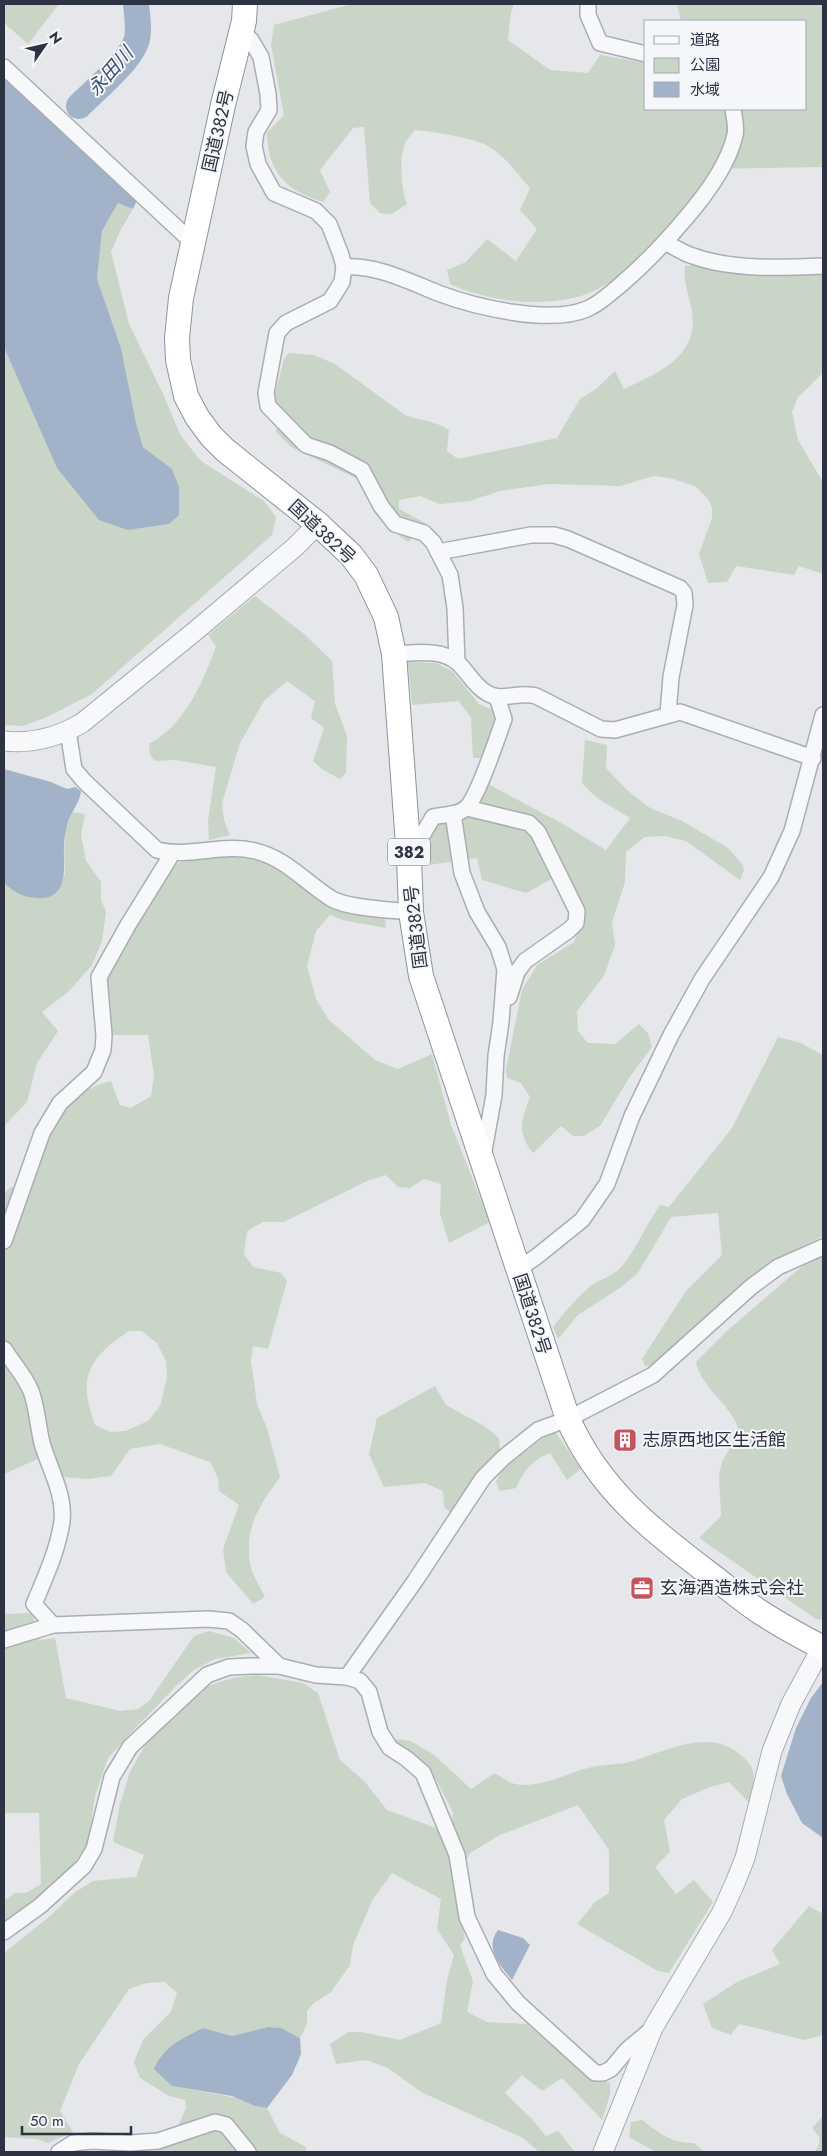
<svg xmlns="http://www.w3.org/2000/svg" width="827" height="2156" font-family="Jost,'Noto Sans JP',sans-serif">
<style>
.green{fill:#c9d5c6;fill-rule:evenodd}
.water{fill:#a2b2c8}
.lines{fill:none;stroke-linecap:round;stroke-linejoin:round}
.river{stroke:#a2b2c8;stroke-width:26}
.minor-casing{stroke:#aaadb5;stroke-width:18}
.tertiary-casing{stroke:#aaadb5;stroke-width:21}
.trunk-casing{stroke:#8d93a1;stroke-width:26}
.minor{stroke:#f7f8fa;stroke-width:15}
.tertiary{stroke:#f7f8fa;stroke-width:19}
.trunk{stroke:#fff;stroke-width:24}
.labels{text-anchor:middle;stroke-width:4;stroke-linejoin:round;paint-order:stroke}
.shield{fill:#f4f6f9;stroke:#696e7a;stroke-width:1}
.shield-label{font-size:16px;font-weight:bold;fill:#2d3343}
.street-label{font-size:18px;fill:#2d3343;stroke:#f4f6f9}
.poi-label{font-size:18px;fill:#2d3343;stroke:#f4f6f9;text-anchor:start}
.water-label{font-size:19px;font-style:italic;fill:#3a4f74;stroke:#f4f6f9}
</style>
<rect width="100%" height="100%" fill="#e5e7eb"/>
<g class="green">
<polygon points="4,4 59,4 28,44 4,23"/>
<path d="M352 4H514L511 12 508 40 550 70 588 73 600 55 646 63V109H806V21H681L677 4H823V167L712 169C701 190 685 208 670 227 663 236 656 246 648 254 637 265 599 291 584 295 543 308 489 302 450 284L447 270 466 262 487 239 516 261 537 229 520 210 530 188C517 173 505 156 488 146 473 138 432 131 415 130 412 134 407 139 405 143 399 158 401 189 407 204L392 214 380 213 370 203 364 127 353 128 320 170 330 192 323 202C285 190 268 172 267 133L284 115 271 45 274 25Z"/>
<polygon points="118,203 133,209 120,231 111,252 129,324 163,394 181,436 201,461 264,501 276,517 272,535 92,694 45,718 23,726 4,725 4,347 23,388 128,530 169,524 172,469 143,447 135,420 121,348 97,279 102,231"/>
<path d="M702 264 823 272V373L798 397 792 412 798 440 823 482V574L799 566 794 575 736 566 727 582 708 583 699 554 712 518V508L708 499 695 486 670 478 654 476 620 486 549 484 500 491 470 501 440 504 420 496 399 500V509L427 524 408 542 384 524 362 481 291 447 276 432 280 411 274 398 284 359 289 353 314 355 335 364 405 415C421 421 434 420 449 430L447 451 458 459 557 438 580 399 596 389 615 371 624 389C659 372 699 357 692 311 689 295 683 281 685 266Z"/>
<path d="M255 596 304 634 332 661 335 704 347 736 346 773 340 779 322 769 313 761 324 728 311 718 315 701 287 681 264 701 240 743 222 803 224 820 230 835 209 840 208 821 216 767 175 760 155 761 150 755 149 744C184 726 204 681 216 646L208 635Z"/>
<polygon points="408,662 436,663 452,671 479,704 493,710 497,725 482,758 473,758 471,718 459,701 412,705"/>
<path d="M585 740 607 745 606 768 628 791 650 808 682 821 728 848 742 864 744 870 740 880 686 841 665 836 645 837 626 852 625 882 612 922 615 945 604 976 577 1011 578 1031 588 1043 615 1044 639 1024 648 1033 652 1047 629 1078 600 1126 584 1136H573L561 1126 533 1153C516 1132 522 1119 530 1097L521 1083 507 1078 506 1069 522 990 537 965 574 942 585 917V906L564 872 526 893 482 880 477 858 428 865 423 849 438 819 488 784 561 823 606 850 630 818 597 798 582 783Z"/>
<path d="M72 812 85 814 81 835 86 861 101 882V900L106 912 102 941 92 965 69 991 42 1012 58 1031 37 1063 27 1102 4 1126V883L5 885 65 875C64 853 63 832 72 812Z"/>
<path d="M226 856 250 859 268 864 295 877 338 909 385 918 386 928 346 921 330 915 316 931 307 966 316 999 328 1019 375 1060 398 1069 432 1054 451 1125 490 1222 449 1243 440 1214 441 1184 424 1179 410 1188 398 1187 386 1175 367 1181 284 1222H263L247 1231 244 1254 253 1267 281 1273 287 1281 268 1349 253 1346 251 1361 257 1404 267 1428 280 1477C258 1507 243 1530 251 1568 254 1578 261 1588 265 1597L253 1604 226 1572 223 1549 239 1505 219 1491 218 1478 210 1462 160 1444 130 1449 111 1476 87 1479 64 1477 53 1452 4 1474V1193L11 1187 28 1191C45 1145 57 1093 111 1081L120 1105 131 1108 151 1096 154 1075 148 1035H110L107 980 168 872 180 862ZM129 1331H142L157 1343 166 1361 167 1378 160 1406 148 1421 126 1431 110 1432 95 1425C92 1415 87 1402 87 1391 85 1362 107 1346 129 1331Z"/>
<path d="M778 1037 801 1043 823 1055V1236L773 1260 652 1366H645L642 1359 686 1291 722 1255 718 1213 671 1217 638 1273 621 1287 578 1315 558 1339 553 1327C565 1312 577 1297 592 1285 601 1279 615 1275 622 1266 637 1248 646 1225 660 1205L669 1207 732 1128Z"/>
<path d="M823 1256V1620L816 1619 699 1538 721 1516 719 1475 722 1462 739 1431C732 1404 702 1390 696 1362L729 1329 800 1268Z"/>
<polygon points="435,1386 446,1405 484,1426 499,1438 500,1451 450,1512 444,1507 443,1491 425,1483 384,1487 369,1454 377,1418"/>
<path d="M554 1430 581 1469 567 1480 550 1453C531 1461 525 1469 516 1488L500 1491 496 1482 501 1471Z"/>
<polygon points="32,1613 41,1640 55,1638 66,1698 120,1711 138,1709 149,1701 194,1636 209,1631 234,1638 251,1653 215,1659 194,1670 176,1686 130,1734 108,1758 95,1796 88,1843 69,1871 4,1923 4,1901 15,1893 26,1893 41,1884 39,1813 4,1813 4,1614"/>
<path d="M258 1675 303 1683 318 1693 340 1760 365 1782 387 1810 439 1829 452 1823 453 1812 432 1772 405 1752 394 1739 410 1741 433 1754 471 1789 495 1773C501 1777 509 1783 515 1784 541 1789 568 1772 592 1767 605 1764 618 1765 630 1762 663 1752 708 1728 738 1753 760 1770 754 1778 749 1803L729 1782 710 1787 682 1799 664 1820 670 1852 655 1867 676 1894 694 1880 713 1902 669 1973 658 1971 577 1924 595 1902 609 1893V1850L578 1805 500 1835 470 1853 455 1882 454 1892 465 1938 460 1946 473 1981 467 2012 487 2022 527 2024 577 2067 597 2079 610 2083V2095L602 2120 562 2078 542 2091 522 2075 505 2093 531 2118 546 2136 558 2131 575 2152H539L523 2138 421 2092 388 2068 366 2060 336 2064 330 2044 348 2032H361L400 2040 441 2023 447 1980 454 1955 437 1929 441 1899 392 1873 373 1899 353 1945 350 1965 331 1992 314 2003 307 2011V2024L300 2038 281 2028 268 2027 232 2036 202 2028 172 2086 237 2098 255 2106 267 2108 280 2133 306 2147V2152H152L170 2145 186 2108 185 2100 169 2096 140 2078 134 2062 143 2040 171 2012 177 1993 165 1982 147 1983 129 1989 79 2064 60 2111 73 2132 48 2143 37 2139 4 2137V1953L50 1916 74 1893 93 1881 136 1877 144 1855 113 1842 120 1804 130 1772 145 1745 201 1688 232 1678Z"/>
<polygon points="809,1906 823,1914 823,2035 805,2040 739,2024 731,2035 712,2028 703,2004 737,1982 780,1964 772,1950"/>
<polygon points="823,2116 823,2152 814,2152 818,2147 820,2138 812,2128"/>
<path d="M642 2120C661 2134 670 2143 694 2143L705 2152H656L629 2137 631 2122Z"/>
</g>
<g class="water">
<polygon points="4,77 137,200 133,209 118,203 102,231 97,279 121,348 136,423 143,447 172,469 179,487 179,515 169,524 128,530 99,520 57,468 4,347"/>
<path d="M4 769 51 782 67 789 75 787 81 791C80 804 69 813 67 826 66 832 64 838 64 845 63 863 70 897 42 898 24 898 17 894 4 883Z"/>
<polygon points="823,1682 823,1838 802,1823 787,1794 781,1776 796,1728 811,1698"/>
<path d="M498 1930 523 1938 530 1945 512 1980C500 1965 484 1948 498 1930Z"/>
<path d="M268 2027 281 2028 300 2038 301 2054 292 2075 267 2108 255 2106 232 2096 172 2086 154 2069C164 2046 182 2039 203 2028L232 2036Z"/>
</g>
<g class="lines">
<path class="river" d="M79 106C95 90 128 63 136 42 140 31 137 16 136 4"/>
<g class="minor-casing">
<g id="minor">
<polyline points="588,4 588,15 600,43 646,54"/>
<polyline points="242,31 251,40 261,57 268,94 269,110 256,132 254,146 258,164 274,193 316,211 329,224 341,255 344,267 342,282 330,301 286,323 277,333 266,393 268,406 306,445 330,453 362,470 381,506 395,524 424,533 433,542 450,575 455,608 457,662"/>
<polyline points="4,67 192,242"/>
<path d="M665 242C674 247 683 253 693 256 731 270 784 268 823 266"/>
<path d="M344 267C377 265 408 281 438 293 475 307 549 325 587 309 599 304 608 295 618 287 643 266 664 244 685 219 705 196 728 166 735 135 737 127 734 117 733 109"/>
<polyline points="438,552 531,535 554,535 568,539 680,588 684,593 685,605 671,677 668,714"/>
<path d="M394 654C413 653 442 648 458 663 468 672 474 686 487 693 501 702 520 691 536 696L601 729 615 730 680 712 813 758"/>
<path d="M68 731 74 769 84 781 157 850C189 858 223 843 255 851 286 858 306 883 332 899 347 908 392 910 411 912"/>
<polyline points="467,808 529,823 538,832 577,911 576,923 569,930 525,961 517,972 509,997"/>
<polyline points="453,814 462,873 477,912 498,947 505,969 501,1022 496,1056 494,1095 483,1156"/>
<path d="M410 856 433 817C444 814 457 816 466 808 477 799 498 736 504 719L497 697"/>
<polyline points="4,1241 42,1133 60,1103 94,1072 103,1050 104,1035 99,977 128,925 172,854"/>
<polyline points="518,1269 536,1257 582,1220 607,1184 632,1116 671,1035 702,979 771,877 792,831 823,715"/>
<path d="M4 1349C12 1362 25 1376 31 1391 37 1407 38 1427 42 1443 49 1468 65 1494 62 1521 58 1550 45 1578 34 1604L53 1625"/>
<polyline points="4,1640 53,1625 208,1619 229,1621 242,1630 279,1666"/>
<polyline points="347,1677 360,1681 369,1692 380,1732 390,1748 407,1759 423,1773 457,1855 467,1917 494,1974 518,2003 595,2073 603,2073 611,2069 627,2050 652,2029"/>
<polyline points="4,1932 40,1906 84,1866 94,1849 112,1777 130,1747 207,1675 229,1667 252,1666 279,1666 316,1675 347,1677 415,1581 483,1478 503,1458 538,1430 568,1419 653,1375 751,1287 778,1267 823,1247"/>
<polyline points="59,2152 73,2143 92,2141 130,2143 158,2141 215,2122 226,2125 248,2152"/>
</g>
</g>
<g class="tertiary-casing">
<g id="tertiary">
<path d="M4 741C31 744 58 737 82 723L194 632 295 547 318 524"/>
<polyline points="603,2152 653,2028 722,1912 735,1883 745,1858 772,1751 791,1704 822,1647"/>
</g>
</g>
<g class="trunk-casing">
<path id="trunk" d="M245 4 244 21 223 105 181 298 177 338 178 360 186 396 197 417 211 436 225 450 318 524 351 555 366 575 386 617 394 654 409 858 411 912 421 976 568 1419C599 1489 651 1530 711 1575 727 1587 743 1601 760 1612 780 1625 802 1637 823 1648"/>
</g>
<use href="#minor" class="minor"/>
<use href="#tertiary" class="tertiary"/>
<use href="#trunk" class="trunk"/>
</g>
<defs>
<g id="building-square" transform="scale(1.25)"><rect x="-9" y="-9" width="18" height="18" rx="4" fill="#c6545d" stroke="#f4f6f9"/><path d="M-4-6H4V6H1V3H-1V6H-4ZM-2.5-4.3h1.7v1.8h-1.7ZM.8-4.3h1.7v1.8H.8ZM-2.5-1h1.7V.8h-1.7ZM.8-1h1.7V.8H.8Z" fill="#fff"/></g>
<g id="office-square" transform="scale(1.25)"><rect x="-9" y="-9" width="18" height="18" rx="4" fill="#c6545d" stroke="#f4f6f9"/><path d="M-6-3h4V-5.5h4V-3h4V5H-6ZM-1-4.5V-3h2v-1.5ZM-6 0V1H6V0Z" fill="#fff"/></g>
</defs>
<g fill-rule="evenodd">
<use href="#building-square" x="625" y="1440"/>
<use href="#office-square" x="642" y="1588"/>
</g>
<g class="labels">
<rect class="shield" x="388" y="838.5" width="42" height="27" rx="4"/>
<g class="shield-label">
<text x="409" y="858">382</text>
</g>
<g class="street-label">
<text transform="translate(218 131) rotate(-77)" y="6">国道382号</text>
<text transform="translate(322 532) rotate(43)" y="6">国道382号</text>
<text transform="translate(416 927) rotate(-97)" y="6">国道382号</text>
<text transform="translate(532 1314) rotate(72)" y="6">国道382号</text>
</g>
<g class="poi-label">
<text x="642" y="1446">志原西地区生活館</text>
<text x="660" y="1594">玄海酒造株式会社</text>
</g>
<g class="water-label">
<text transform="translate(110 71) rotate(-49)" y="7">永田川</text>
</g>
</g>
<rect width="827" height="2156" fill="none" stroke="#2d3343" stroke-width="10"/>
<rect x="644" y="20" width="162" height="90" fill="#f4f6f9" stroke="#a4a8b0"/>
<rect x="654" y="36" width="25" height="8" fill="#f7f8fa" stroke="#a4a8b0"/>
<text x="690" y="45" font-size="15" fill="#2d3343">道路</text>
<rect x="654" y="58" width="25" height="15" fill="#c9d5c6" stroke="#a4a8b0"/>
<text x="690" y="70" font-size="15" fill="#2d3343">公園</text>
<rect x="654" y="82" width="25" height="15" fill="#a2b2c8" stroke="#a4a8b0"/>
<text x="690" y="95" font-size="15" fill="#2d3343">水域</text>
<g transform="translate(45 45) rotate(56)" stroke="#f4f6f9" stroke-width="4" paint-order="stroke">
<path d="M0-4L9 19L0 12L-9 19Z" fill="#2d3343"/>
<text y="-8" font-size="14" font-weight="bold" text-anchor="middle" fill="#2d3343">N</text>
</g>
<path d="M22 2126v8h109v-8" fill="none" stroke="#2d3343" stroke-width="2.5"/>
<text x="30" y="2126" font-size="15" fill="#2d3343" stroke="#f4f6f9" stroke-width="4" paint-order="stroke">50 m</text>
</svg>
